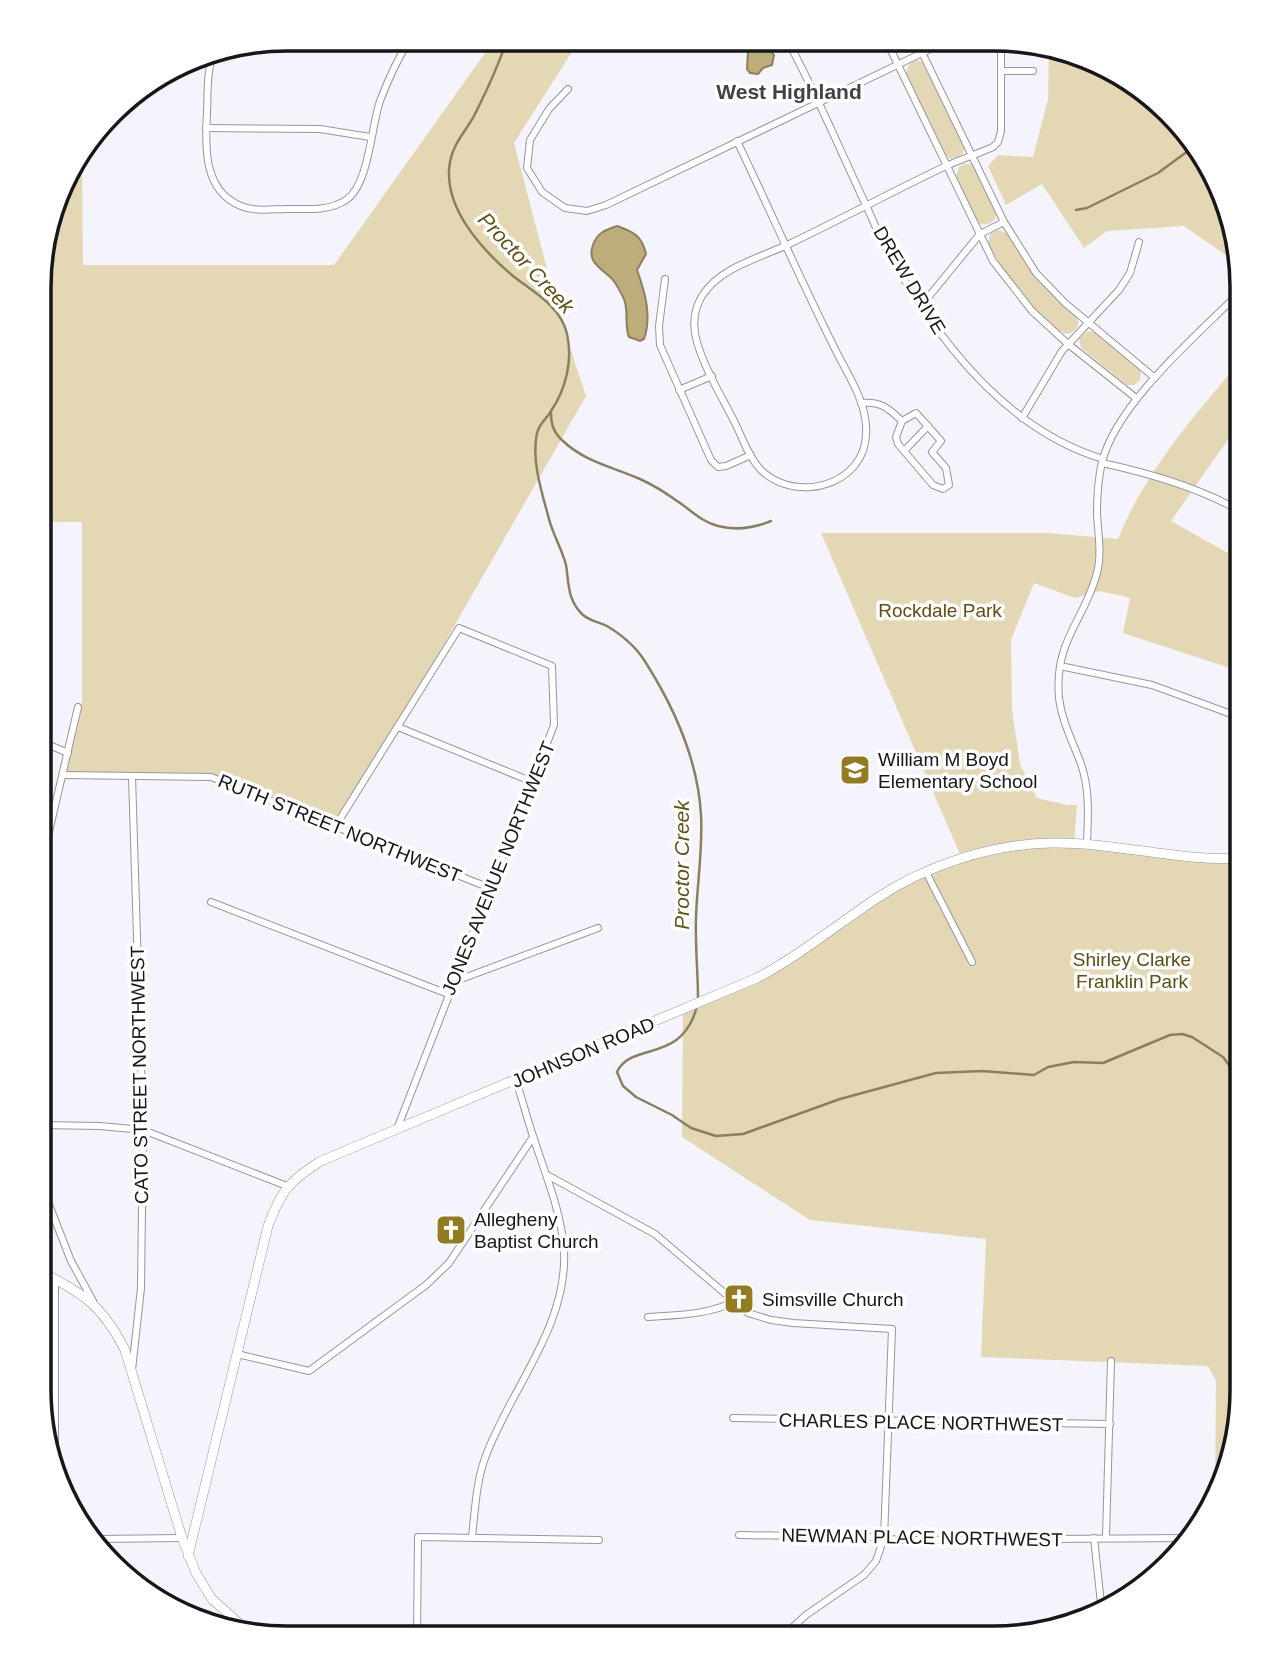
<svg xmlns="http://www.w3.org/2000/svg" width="1281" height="1677" font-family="Arial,sans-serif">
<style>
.green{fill:#e4d8b4}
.water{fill:#bdad7b;stroke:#8b805e;stroke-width:2}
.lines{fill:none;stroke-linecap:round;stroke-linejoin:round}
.stream{stroke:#8b805e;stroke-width:2.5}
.street-casing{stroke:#97969d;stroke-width:8}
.secondary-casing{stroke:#97969d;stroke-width:10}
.street{stroke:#fff;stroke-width:6}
.secondary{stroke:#fff;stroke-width:9}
.labels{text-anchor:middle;stroke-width:7;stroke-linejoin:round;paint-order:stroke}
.street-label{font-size:19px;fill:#171619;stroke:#fff}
.park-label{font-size:19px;fill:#5f4e10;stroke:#fff}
.poi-label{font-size:19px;fill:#171619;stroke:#fff;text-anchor:start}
.neighbourhood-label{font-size:21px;font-weight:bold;fill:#414146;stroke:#fff}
.water-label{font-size:21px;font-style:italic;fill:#625114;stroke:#fff}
.rim{fill:none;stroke:#171619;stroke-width:3.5}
</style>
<rect width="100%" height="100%" fill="#f5f4fc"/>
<g class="green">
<polygon points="495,39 575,39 577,44 514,143 559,314 586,396 338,829 210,779 63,777 82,706 82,522 40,522 41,254 72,163 82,150 83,265 334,265"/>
<polygon points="1049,49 1133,81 1217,177 1237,263 1184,226 1107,231 1084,248 1042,184 1006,205 988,166 998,155 1033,157 1048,99"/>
<path d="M917 60 924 62 965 147C964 156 957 158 949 158L945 154 906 73 909 64Z"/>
<path d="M964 164H972L975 167 996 212C997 222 987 227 978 223L956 177 959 167Z"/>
<path d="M998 230 1007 233 1031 272 1078 319C1080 326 1075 333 1067 334 1040 325 1001 268 988 243L991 233Z"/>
<polygon points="1088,331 1096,333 1141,370 1140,380 1134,385 1127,385 1081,348 1079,339"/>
<path d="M1242 359V447L1229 438 1171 521 1242 561V672L1123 633 1130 598 1100 591 1075 598 1034 583 1011 640 1012 709 1020 764 1037 798 1067 805H1077L1074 843 1242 861V1407L1215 1487 1216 1381 1208 1366 981 1357 986 1239 810 1220 682 1137 683 1012 732 991 861 907 962 859 821 533H1049L1118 539C1146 470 1195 415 1242 359Z"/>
</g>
<g class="water">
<polygon points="753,48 768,49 774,55 772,65 763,68 758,74 750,73 747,69 748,52"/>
<path d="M617 226C634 232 642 236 646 254L637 270C645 292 652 316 644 339L640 341 629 337C624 325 629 311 624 299 621 293 617 285 613 280 603 269 586 263 593 245 597 233 605 230 617 226Z"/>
</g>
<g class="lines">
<g class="stream">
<path d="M507 39C499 65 487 90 475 114 467 130 453 143 450 162 442 206 481 249 513 276 533 292 561 306 567 334 573 360 566 389 551 411 546 420 540 422 537 433 531 460 542 493 549 519 553 535 562 549 566 565 569 583 567 600 583 615 590 621 599 622 607 626 622 635 637 648 646 663 675 709 698 760 701 815 703 849 697 884 696 918 695 945 698 972 698 999"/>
<polyline points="1076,210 1087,208 1158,173 1192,148"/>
<path d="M551 413C551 425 554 433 563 441 585 462 613 467 640 479 653 485 666 493 677 501 691 510 702 522 718 526 737 531 754 528 771 521"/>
<path d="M697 1006C682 1065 631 1041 617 1072L623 1086 636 1097 672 1115 691 1128 716 1136 743 1134 840 1099 936 1073 982 1071 1034 1075 1048 1067 1074 1062 1103 1063 1170 1035 1182 1034 1192 1037 1223 1057 1237 1076 1242 1093"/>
<polyline points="1242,1144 1240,1132 1242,1121"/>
</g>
<g class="street-casing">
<g id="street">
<path d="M787 40C816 92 839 148 865 203 873 220 880 239 890 255 938 341 1006 430 1103 459"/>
<polyline points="886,40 993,261 1032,311 1068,344 1136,398"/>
<polyline points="916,40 1004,222 1036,273 1065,303 1155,378"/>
<path d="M215 50C206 71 208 91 207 113 205 146 203 191 241 206 255 212 273 209 288 209 307 209 330 211 346 200 369 185 371 127 380 101 388 80 398 58 410 39"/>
<polyline points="1001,71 1033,71"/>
<polyline points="568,89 549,109 530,140 527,168 542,192 565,208 587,211 606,205 949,40"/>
<polyline points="206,128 320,129 370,137"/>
<path d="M737 141C770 210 800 279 834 347 846 372 864 397 866 425 867 439 864 454 855 465 832 493 785 495 760 469 748 456 743 439 735 423 722 397 705 370 697 342 692 326 694 309 702 296 719 268 759 258 787 245 840 220 891 192 944 167 959 160 977 154 993 147L998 142 1001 131V41"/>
<polyline points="665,279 659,326 660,345 711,460 718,467 726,466 751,455"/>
<polyline points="921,306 980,234 1004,222"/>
<polyline points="679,390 712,376"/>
<path d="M861 403C881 401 888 408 902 421L896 437 898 444 933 485 943 489 949 485 946 468 932 452 941 441 916 413 902 421"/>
<polyline points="1022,418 1062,351 1119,290 1130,273 1139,242"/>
<polyline points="904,451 928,426"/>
<path d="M1102 463C1149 473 1200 488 1242 512"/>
<polyline points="1060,666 1152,685 1242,718"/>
<polyline points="398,727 533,782"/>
<polyline points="40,741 68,753"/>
<polyline points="63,775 211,777 490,888"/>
<polyline points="132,776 143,1130 141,1288 132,1370"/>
<polyline points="335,827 459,628 552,666 554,725 397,1129"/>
<path d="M1087 843C1088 816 1090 790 1081 764 1073 742 1062 722 1059 698 1054 640 1084 622 1097 573 1102 554 1098 533 1097 514 1097 497 1098 479 1102 462 1117 402 1199 334 1242 290"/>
<polyline points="926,872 972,962"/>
<polyline points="39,875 78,707"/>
<polyline points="211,902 448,994"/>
<polyline points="453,982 598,928"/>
<polyline points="39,1125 100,1126 143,1130 287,1186"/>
<polyline points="547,1175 655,1234 748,1313 771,1320 793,1323 892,1329 884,1538 876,1561 864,1575 806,1615 781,1638"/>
<polyline points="39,1179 71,1261 93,1301"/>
<path d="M648 1317C677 1315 709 1315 735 1301"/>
<polyline points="237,1354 309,1371 426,1285 449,1263 533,1137"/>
<polyline points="39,1383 55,1383"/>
<polyline points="733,1418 1110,1424"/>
<polyline points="55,1461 55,1279"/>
<polyline points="739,1535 870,1537 901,1540 1189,1538"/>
<path d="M472 1537C475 1511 476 1483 485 1458 510 1389 568 1327 564 1250 561 1210 545 1174 533 1136 527 1118 522 1099 516 1080"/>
<polyline points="1106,1537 1111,1361"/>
<polyline points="1094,1538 1102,1613"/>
<polyline points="98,1539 182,1538"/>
<polyline points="417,1637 418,1537 599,1540"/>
</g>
</g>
<g class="secondary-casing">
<g id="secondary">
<path d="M39 1271C82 1292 103 1306 125 1350L182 1538 196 1573 212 1599 252 1635"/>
<path d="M188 1556 268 1226C281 1191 289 1181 321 1161L757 978C800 955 837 925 877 898 927 865 992 844 1052 843 1116 842 1179 862 1242 858"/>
</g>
</g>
<use href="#street" class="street"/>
<use href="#secondary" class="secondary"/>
</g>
<defs>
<g id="school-square" transform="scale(1.575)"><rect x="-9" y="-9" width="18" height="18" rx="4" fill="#937b22" stroke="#fff"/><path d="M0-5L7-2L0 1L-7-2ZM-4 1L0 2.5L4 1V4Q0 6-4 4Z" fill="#fff"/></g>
<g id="church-square" transform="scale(1.575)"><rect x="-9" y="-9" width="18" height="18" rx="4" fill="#937b22" stroke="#fff"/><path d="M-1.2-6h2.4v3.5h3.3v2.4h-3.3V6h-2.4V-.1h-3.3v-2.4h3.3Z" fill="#fff"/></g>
</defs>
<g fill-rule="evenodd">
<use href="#school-square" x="855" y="770"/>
<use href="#church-square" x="451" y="1230"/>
<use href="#church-square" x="739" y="1299"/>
</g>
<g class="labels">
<g class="street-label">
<text transform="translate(910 280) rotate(59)" y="7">DREW DRIVE</text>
<text transform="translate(340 828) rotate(22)" y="7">RUTH STREET NORTHWEST</text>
<text transform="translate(498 868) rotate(-68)" y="7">JONES AVENUE NORTHWEST</text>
<text transform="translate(583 1052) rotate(-23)" y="7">JOHNSON ROAD</text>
<text transform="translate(139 1075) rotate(-91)" y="7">CATO STREET NORTHWEST</text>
<text transform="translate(921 1422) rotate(1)" y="7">CHARLES PLACE NORTHWEST</text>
<text transform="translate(922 1537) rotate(1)" y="7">NEWMAN PLACE NORTHWEST</text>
</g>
<g class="park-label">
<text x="940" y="617">Rockdale Park</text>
<text x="1132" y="966">Shirley Clarke<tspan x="1132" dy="22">Franklin Park</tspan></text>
</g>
<g class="poi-label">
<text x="878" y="766">William M Boyd<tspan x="878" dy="22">Elementary School</tspan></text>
<text x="474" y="1226">Allegheny<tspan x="474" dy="22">Baptist Church</tspan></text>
<text x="762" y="1306">Simsville Church</text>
</g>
<g class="neighbourhood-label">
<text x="789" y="99">West Highland</text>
</g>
<g class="water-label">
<text transform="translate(526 263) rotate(47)" y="7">Proctor Creek</text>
<text transform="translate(682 865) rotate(-90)" y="7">Proctor Creek</text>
</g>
</g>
<path d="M0 0H1281V1677H0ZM287 51H994A236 236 0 0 1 1230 287V1390A236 236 0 0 1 994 1626H287A236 236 0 0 1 51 1390V287A236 236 0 0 1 287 51Z" fill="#fff" fill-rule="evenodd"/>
<path class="rim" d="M287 51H994A236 236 0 0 1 1230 287V1390A236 236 0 0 1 994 1626H287A236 236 0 0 1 51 1390V287A236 236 0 0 1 287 51Z"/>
</svg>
